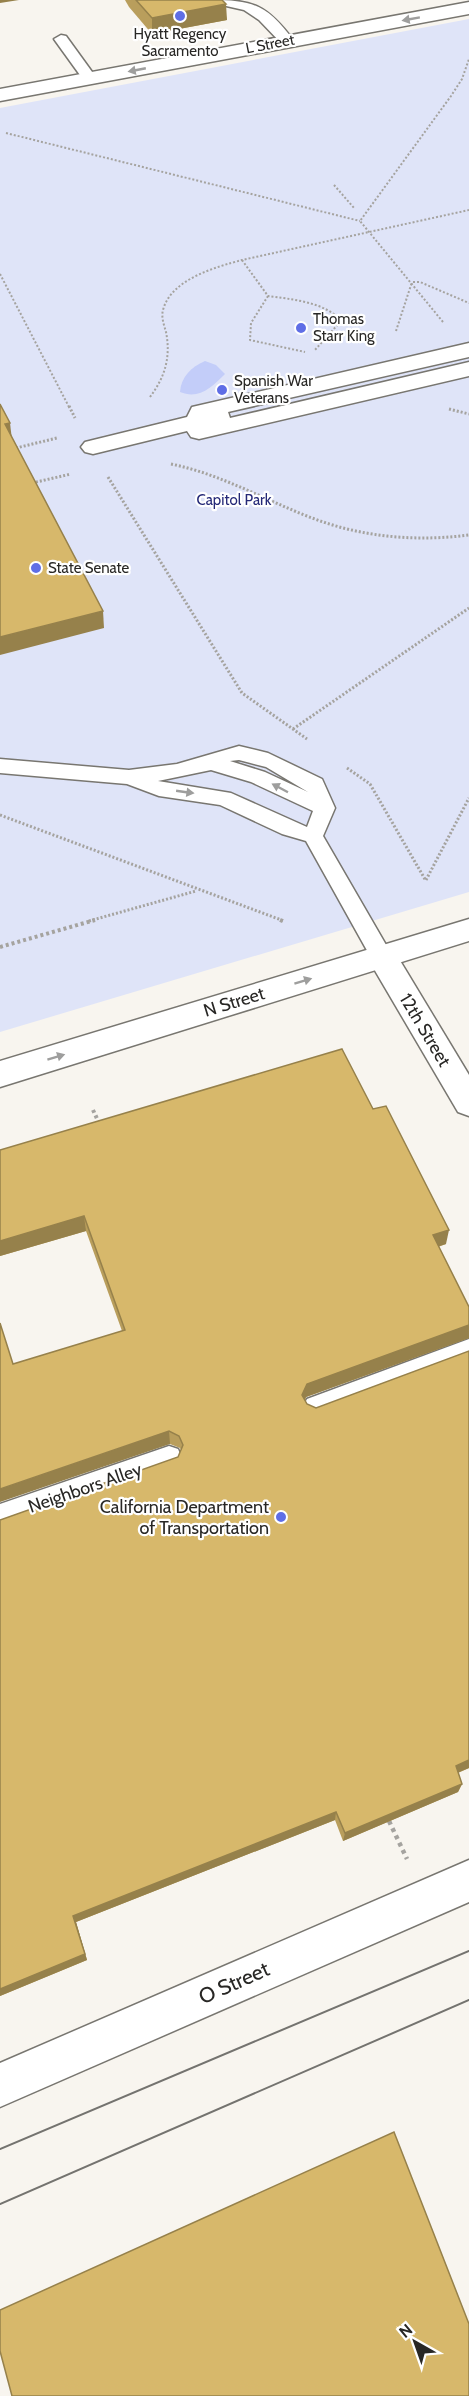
<svg xmlns="http://www.w3.org/2000/svg" width="469" height="2396" font-family="Cabin,sans-serif">
<style>
.green{fill:#dfe4f8}
.water{fill:#c3cdf9}
.lines{fill:none;stroke-linecap:round;stroke-linejoin:round}
.service-casing{stroke:#787670;stroke-width:3}
.pedestrian-casing{stroke:#787670;stroke-width:3}
.minor-casing{stroke:#787670;stroke-width:3}
.secondary-casing{stroke:#787670;stroke-width:3}
.path-far3{stroke:#a5a39f;stroke-width:2;stroke-dasharray:2 2;stroke-linecap:butt}
.path-far2{stroke:#a5a39f;stroke-width:3;stroke-dasharray:2 2;stroke-linecap:butt}
.path-far1{stroke:#a5a39f;stroke-width:4;stroke-dasharray:3 3;stroke-linecap:butt}
.path{stroke:#a5a39f;stroke-width:4.5;stroke-dasharray:4 4;stroke-linecap:butt}
.service{fill:#fff;fill-rule:evenodd}
.pedestrian{fill:#fff;fill-rule:evenodd}
.minor{fill:#fff;fill-rule:evenodd}
.secondary{fill:#fff;fill-rule:evenodd}
.tram{stroke:#74736f;stroke-width:2}
.wall{fill:#b99e5c}
.shaded-wall{fill:#96814b}
.building{fill:#d7b86b;stroke:#96814b;stroke-width:1.5}
.oneway{fill:#9e9e9d}
.poi-dot{fill:#5f6ee6;stroke:#fff;stroke-width:2}
.labels{text-anchor:middle;stroke-width:4.5;stroke-linejoin:round;paint-order:stroke}
.far-poi-label{font-size:15px;fill:#282725;stroke:#fff;text-anchor:start}
.far-street-label{font-size:15px;fill:#282725;stroke:#fff}
.far-park-label{font-size:15px;fill:#242877;stroke:#fff}
.street-label{font-size:18px;fill:#282725;stroke:#fff}
.poi-label{font-size:18px;fill:#282725;stroke:#fff;text-anchor:end}
.near-street-label{font-size:21px;fill:#282725;stroke:#fff}
</style>
<rect width="100%" height="100%" fill="#f8f5ef"/>
<polygon class="green" points="469,19 469,892 0,1032 0,108"/>
<path class="water" d="M205 361 216 365 225 374C212 387 199 400 180 392 181 377 191 367 205 361Z"/>
<g class="lines">
<g class="service-casing">
<g id="service">
<path d="M211 0C254 0 267 5 294 41L292 44H282L259 20 244 10 213 3Z"/>
<polygon points="61,35 66,36 95,76 95,82 85,82 54,39"/>
<path d="M239 746 268 753 322 779 335 808 323 836 393 957 390 963 382 965 374 963 306 841 282 834 220 805 159 796 127 784 0 773V759L129 770 177 764ZM239 760 266 767 308 792 265 772 230 761ZM211 770 251 782 313 811 307 827 231 793 158 781Z"/>
<polygon points="469,1339 469,1361 316,1419 307,1415 303,1407 307,1399"/>
<polygon points="169,1446 178,1449 182,1458 178,1467 0,1530 0,1504"/>
</g>
</g>
<g class="pedestrian-casing">
<g id="pedestrian">
<polygon points="469,343 469,357 228,412 230,418 469,362 469,376 199,439 191,437 187,431 93,454 85,452 81,447 85,442 187,417 192,407"/>
<polygon points="469,1860 469,1902 0,2107 0,2063"/>
</g>
</g>
<g class="minor-casing">
<polygon id="minor" points="382,946 393,949 469,1075 469,1116 458,1112 367,957 371,949"/>
</g>
<g class="secondary-casing">
<g id="secondary">
<polygon points="469,2 469,14 0,101 0,89"/>
<polygon points="469,919 469,941 0,1087 0,1061"/>
</g>
</g>
<g class="path-far3">
<polyline points="6,133 360,221"/>
<polyline points="334,185 355,209"/>
<path d="M242 260 268 296C290 299 326 302 341 321L314 351"/>
<polyline points="0,274 69,407"/>
<polyline points="413,282 420,282 469,303"/>
<polyline points="268,296 251,323 250,340 305,352"/>
<polyline points="443,322 360,221 451,96 462,79 469,59"/>
<polyline points="396,331 412,282"/>
<path d="M150 397C165 377 171 357 166 332 164 325 161 317 163 310 171 279 216 267 242 260L469 210"/>
</g>
<g class="path-far2">
<polyline points="69,406 75,418"/>
<polyline points="449,409 469,414"/>
<polyline points="12,449 57,438"/>
<path d="M171 464C220 474 261 498 307 516 359 537 414 542 469 535"/>
<polyline points="108,477 242,693 307,739"/>
<polyline points="32,483 71,474"/>
<polyline points="293,729 469,608"/>
<polyline points="347,768 370,784 426,881"/>
<polyline points="0,815 284,921"/>
<polyline points="426,880 469,798"/>
<polyline points="89,921 196,891"/>
</g>
<g class="path-far1">
<polyline points="280,920 285,922"/>
<polyline points="0,947 95,920"/>
<polyline points="93,1110 99,1123"/>
</g>
<polyline class="path" points="389,1821 407,1859"/>
<use href="#service" class="service"/>
<use href="#pedestrian" class="pedestrian"/>
<use href="#minor" class="minor"/>
<use href="#secondary" class="secondary"/>
<g class="tram">
<polyline points="0,2149 469,1951"/>
<polyline points="0,2204 469,2000"/>
</g>
</g>
<g class="wall">
<polygon points="125,0 222,0 227,20 152,34 129,7"/>
<polygon points="373,1109 446,1244 438,1247 469,1307 469,1338 306,1397 305,1400 307,1404 316,1408 469,1351 469,1768 458,1773 462,1784 458,1792 343,1841 335,1820 76,1922 87,1960 0,1996 0,1520 178,1457 181,1450 180,1448 170,1444 13,1364 122,1331 86,1231 0,1256 0,1150"/>
</g>
<g class="shaded-wall">
<polygon points="0,0 19,0 0,3"/>
<polygon points="226,4 227,20 152,34 152,18"/>
<polygon points="10,423 12,440 5,424"/>
<polygon points="103,611 104,628 0,655 0,637"/>
<polygon points="84,1216 86,1231 0,1256 0,1241"/>
<polygon points="449,1230 446,1244 430,1249 433,1235"/>
<polygon points="469,1325 469,1338 306,1397 301,1408 302,1395 307,1384"/>
<polygon points="169,1431 170,1444 0,1502 0,1489"/>
<polygon points="469,1760 469,1768 452,1775 456,1766"/>
<polygon points="462,1784 458,1792 343,1841 345,1833"/>
<polygon points="336,1812 335,1820 76,1922 87,1960 0,1996 0,1989 73,1916"/>
</g>
<g class="building">
<polygon points="136,0 222,0 226,4 152,18"/>
<polygon points="0,404 10,423 5,424 103,611 0,637"/>
<polygon points="342,1049 373,1109 386,1106 449,1230 433,1235 469,1307 469,1325 307,1384 302,1395 307,1404 316,1408 469,1351 469,1760 456,1766 462,1784 345,1833 336,1812 73,1916 85,1954 0,1989 0,1520 178,1457 183,1445 179,1436 169,1431 0,1489 0,1323 13,1364 125,1330 84,1216 0,1241 0,1150"/>
<polygon points="394,2132 469,2324 469,2396 12,2396 0,2351 0,2310"/>
</g>
<defs><path id="oneway-solid" d="M-6-.8H1V-3.2L6.5 0L1 3.2V.8H-6Z" transform="scale(1.5)"/></defs>
<g class="oneway">
<use href="#oneway-solid" transform="translate(411 19) rotate(170)"/>
<use href="#oneway-solid" transform="translate(137 70) rotate(169)"/>
<use href="#oneway-solid" transform="translate(280 788) rotate(-152)"/>
<use href="#oneway-solid" transform="translate(185 792) rotate(8)"/>
<use href="#oneway-solid" transform="translate(303 981) rotate(-17)"/>
<use href="#oneway-solid" transform="translate(56 1057) rotate(-17)"/>
</g>
<g class="poi-dot">
<circle cx="180" cy="16" r="6"/>
<circle cx="301" cy="328" r="6"/>
<circle cx="222" cy="390" r="6"/>
<circle cx="36" cy="568" r="6"/>
<circle cx="281" cy="1517" r="6"/>
</g>
<g class="labels">
<g class="far-poi-label">
<text x="180" y="39" text-anchor="middle">Hyatt Regency<tspan x="180" dy="17">Sacramento</tspan></text>
<text x="313" y="324">Thomas<tspan x="313" dy="17">Starr King</tspan></text>
<text x="234" y="386">Spanish War<tspan x="234" dy="17">Veterans</tspan></text>
<text x="48" y="573">State Senate</text>
</g>
<g class="far-street-label">
<text transform="translate(270 44) rotate(-11)" y="5">L Street</text>
</g>
<g class="far-park-label">
<text x="234" y="505">Capitol Park</text>
</g>
<g class="street-label">
<text transform="translate(234 1002) rotate(-17)" y="6">N Street</text>
<text transform="translate(425 1030) rotate(59)" y="6">12th Street</text>
<text transform="translate(85 1488) rotate(-19)" y="6">Neighbors Alley</text>
</g>
<g class="poi-label">
<text x="269" y="1513">California Department<tspan x="269" dy="21">of Transportation</tspan></text>
</g>
<g class="near-street-label">
<text transform="translate(234 1983) rotate(-24)" y="7">O Street</text>
</g>
</g>
<g transform="translate(415 2342) rotate(320)" stroke="#ffffff" stroke-width="4.5" paint-order="stroke">
<path d="M0-4.5L10 22L0 15L-10 22Z" fill="#282725"/>
<text y="-9" font-size="16" font-weight="bold" text-anchor="middle" fill="#282725">N</text>
</g>
</svg>
